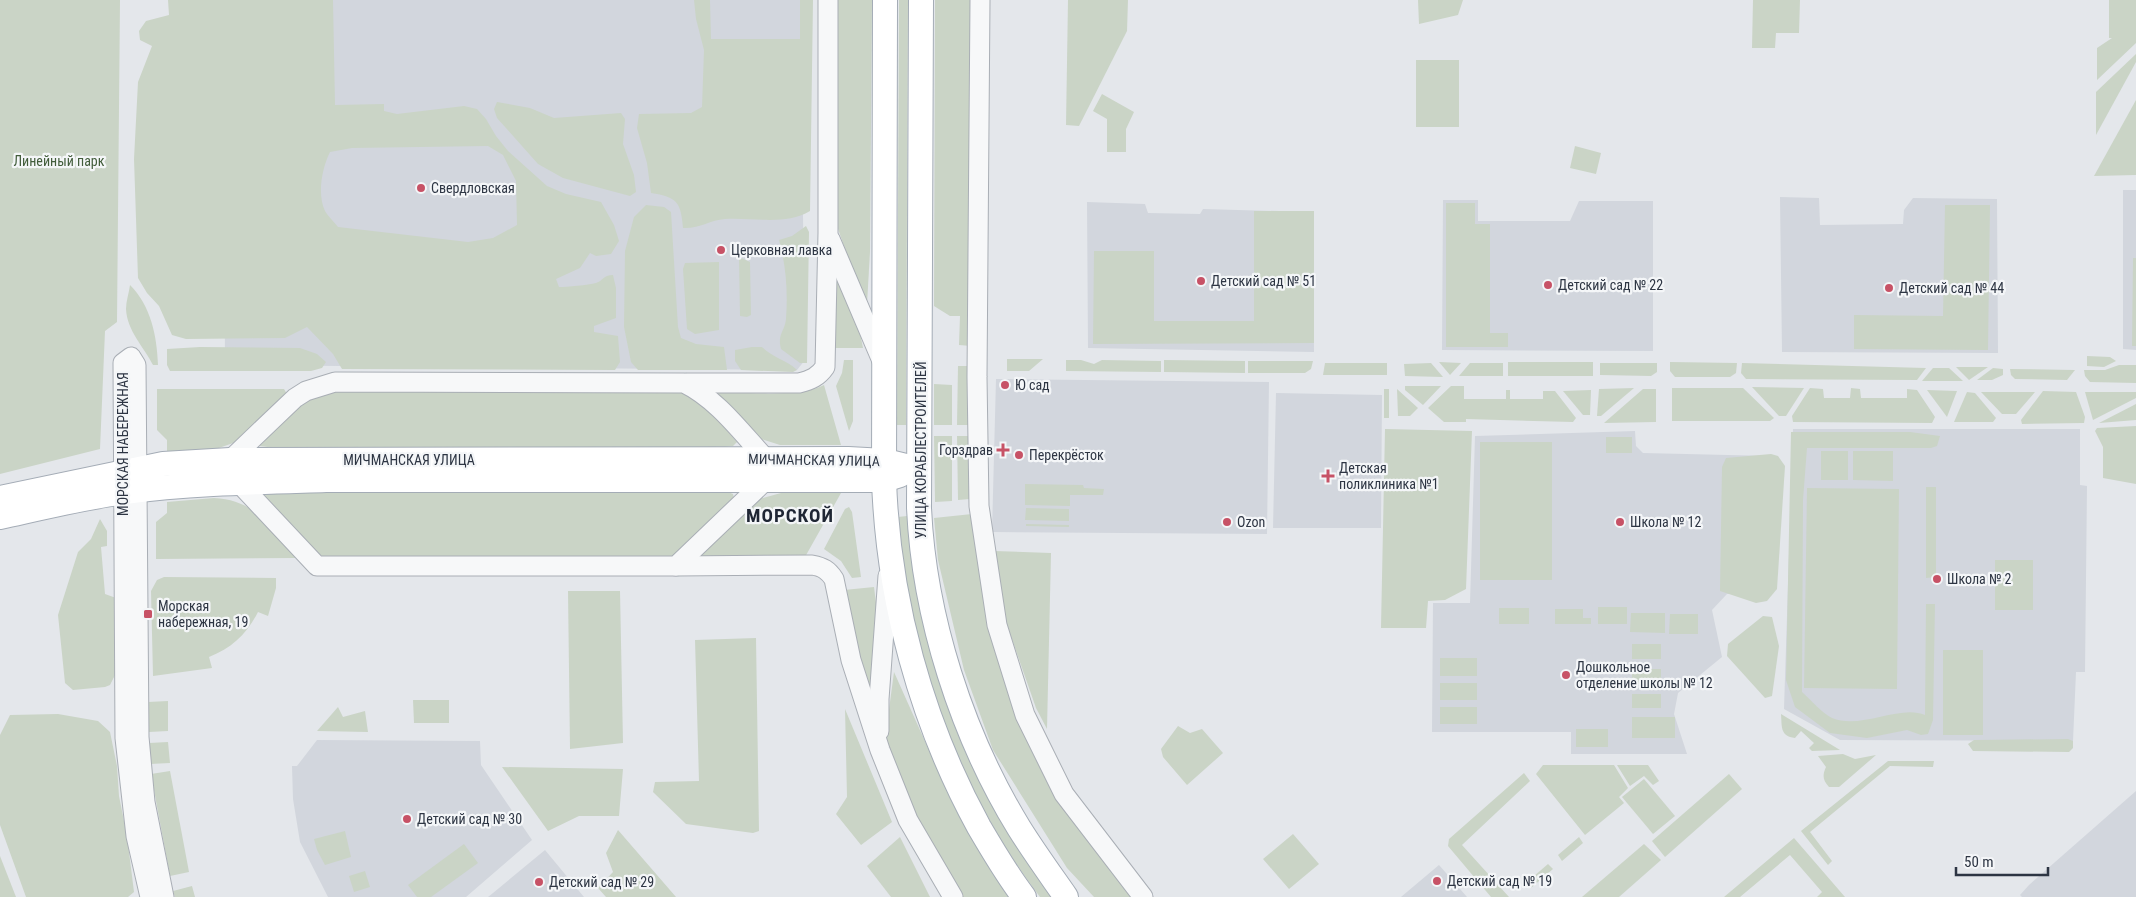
<svg xmlns="http://www.w3.org/2000/svg" width="2136" height="897" font-family="'Roboto Condensed',sans-serif">
<style>
.built{fill:#d2d6dd}
.green{fill:#cad4c6;fill-rule:evenodd}
.lines{fill:none;stroke-linecap:round;stroke-linejoin:round}
.minor-casing{stroke:#a9aeb5;stroke-width:21}
.major-casing{stroke:#a4acb6;stroke-width:26}
.minor{stroke:#f7f8f9;stroke-width:19}
.major{stroke:#fff;stroke-width:24}
.poi-dot{fill:#c75266;stroke:#f4f6f8;stroke-width:2}
.labels{text-anchor:middle;stroke-width:4.5;stroke-linejoin:round;paint-order:stroke}
.park-label{font-size:14px;fill:#425d3b;stroke:#f4f6f8}
.poi-label{font-size:14px;fill:#2d3543;stroke:#f4f6f8;text-anchor:start}
.street-label{font-size:14px;fill:#2d3543;stroke:#f4f6f8}
.district-label{font-size:19px;font-weight:bold;letter-spacing:1px;fill:#1f2634;stroke:#f4f6f8}
</style>
<rect width="100%" height="100%" fill="#e4e7eb"/>
<g class="built">
<polygon points="223,0 800,0 805,360 797,370 225,365"/>
<polygon points="2123,190 2136,190 2136,350 2123,349"/>
<polygon points="1780,197 1819,198 1820,225 1903,224 1904,210 1913,198 1997,199 1998,353 1782,352"/>
<polygon points="1443,200 1478,200 1478,221 1570,221 1579,201 1653,201 1653,351 1442,350"/>
<polygon points="1087,202 1145,204 1148,213 1200,214 1203,209 1313,212 1314,352 1088,348"/>
<polygon points="996,379 1269,382 1267,534 992,532"/>
<polygon points="1276,393 1382,395 1381,528 1273,528"/>
<polygon points="1793,429 2080,429 2080,485 2087,486 2085,672 2076,672 2073,741 1840,740 1784,709"/>
<polygon points="1635,431 1636,446 1643,453 1771,456 1765,594 1727,594 1712,610 1722,657 1678,693 1674,714 1687,754 1571,754 1571,732 1432,732 1433,603 1470,603 1475,436"/>
<polygon points="317,740 480,741 481,765 532,840 466,897 328,897 300,842 293,799 292,766 297,766"/>
<polygon points="2136,791 2136,897 2022,897 2020,895 2029,885"/>
<polygon points="545,850 584,897 488,897 493,893"/>
<polygon points="1439,865 1467,897 1401,897"/>
</g>
<g class="green">
<polygon points="0,0 120,0 117,322 105,331 100,449 0,474"/>
<path d="M168 0H333L335 105 384 104V111L397 114 464 106 477 109 486 119 496 136 508 151 547 186 566 194 601 202 614 225 619 241 611 254 596 256 590 253 580 268 556 279 559 287C567 287 588 285 596 283 603 281 603 275 613 275L616 288V318L594 326V332L618 336 620 362 615 370 342 369 333 354 307 327 285 338 186 339 172 335 159 306 147 293 138 278 134 159 138 82 152 46 140 40 139 31 146 21 169 15ZM488 146 503 155 516 181 517 225 493 238 468 242 338 227C334 222 328 216 325 211 317 194 322 168 330 152L352 148Z"/>
<path d="M694 0H710L711 39H800V0H813L810 211C785 226 752 217 725 219 710 220 699 229 683 228 681 202 677 197 651 193L647 163 637 128 639 114 691 113 702 107 704 50 696 19Z"/>
<polygon points="836,0 872,0 870,252 867,304 864,304 835,220"/>
<polygon points="899,0 908,0 906,425 897,425"/>
<polygon points="935,0 972,0 971,346 959,345 960,316 950,316 934,306"/>
<polygon points="1068,0 1128,0 1127,31 1079,126 1066,125"/>
<polygon points="1418,0 1463,0 1458,15 1419,24"/>
<polygon points="1753,0 1800,0 1799,33 1776,33 1775,48 1752,48"/>
<polygon points="2109,0 2136,0 2136,43 2097,80 2097,48 2112,38 2109,38"/>
<polygon points="2136,54 2136,62 2096,135 2096,92"/>
<rect x="1416" y="60" width="43" height="67"/>
<polygon points="1102,94 1134,112 1126,129 1126,152 1107,152 1107,119 1093,111"/>
<polygon points="2136,100 2136,175 2094,176"/>
<polygon points="497,102 530,108 554,118 621,113 625,119 623,144 634,175 636,192 630,196 563,178 538,164 497,118 494,109"/>
<polygon points="1575,146 1601,153 1596,174 1570,168"/>
<polygon points="1446,203 1475,203 1475,224 1490,224 1490,333 1508,333 1508,347 1446,347"/>
<polygon points="646,205 664,207 671,212 678,327 681,338 696,344 724,347 727,370 638,370 631,362 624,327 625,251 634,217"/>
<polygon points="1945,205 1990,205 1988,350 1854,349 1854,315 1943,316"/>
<polygon points="1254,211 1314,211 1314,343 1093,344 1094,251 1154,251 1154,321 1254,321"/>
<path d="M806 226 809 232 807 363H800L781 349C777 334 785 331 786 319 788 292 786 265 779 240L792 236Z"/>
<polygon points="739,257 750,262 751,315 747,317 740,316"/>
<polygon points="2133,258 2136,258 2136,346 2132,346"/>
<polygon points="719,262 719,330 695,334 687,329 683,269 685,263"/>
<polygon points="835,276 838,276 859,328 863,348 834,348"/>
<path d="M130 285C151 306 157 336 158 365H153C144 347 127 331 126 309 126 301 129 293 130 285Z"/>
<polygon points="200,347 300,348 317,354 326,362 322,368 311,371 170,371 167,365 167,349"/>
<path d="M752 347H762C773 358 787 360 797 370L793 372 741 370 735 361V350Z"/>
<polygon points="2087,356 2110,357 2116,361 2104,367 2087,366"/>
<polygon points="1007,359 1043,359 1029,371 1007,371"/>
<polygon points="844,360 853,360 853,421 849,431 836,386 842,373"/>
<polygon points="1066,360 1081,360 1094,364 1102,360 1161,361 1161,372 1066,371"/>
<polygon points="1164,360 1245,361 1245,373 1164,372"/>
<polygon points="1248,361 1313,361 1311,369 1305,373 1248,373"/>
<polygon points="1439,362 1461,363 1450,375"/>
<rect x="1508" y="362" width="85" height="14"/>
<polygon points="1670,362 1737,363 1736,373 1730,377 1675,377 1670,371"/>
<polygon points="1325,363 1387,363 1387,375 1323,375"/>
<polygon points="1431,363 1443,377 1405,376 1404,364"/>
<polygon points="1470,363 1503,363 1503,376 1459,376"/>
<polygon points="1600,363 1657,363 1657,372 1651,376 1600,375"/>
<polygon points="1742,363 1926,368 1917,380 1746,379 1741,373"/>
<polygon points="2119,365 2136,365 2136,383 2090,382 2085,376 2084,370 2105,370"/>
<polygon points="958,366 970,366 970,425 957,425"/>
<polygon points="1956,367 1988,367 1969,380"/>
<polygon points="1933,368 1949,368 1963,381 1922,381"/>
<polygon points="1993,368 2003,369 2003,375 1992,380 1977,380"/>
<polygon points="2010,369 2075,370 2067,380 2015,379 2011,375"/>
<polygon points="934,384 952,385 952,425 934,425"/>
<path d="M824 385 841 445H780L758 438 715 392C743 392 800 398 824 385Z"/>
<polygon points="1405,386 1441,386 1423,405 1405,390"/>
<polygon points="1451,386 1464,386 1464,399 1506,399 1506,390 1510,390 1510,399 1543,399 1543,391 1555,391 1576,418 1573,422 1466,419 1466,422 1444,422 1428,408"/>
<polygon points="1752,387 1804,388 1786,416 1779,416"/>
<polygon points="1634,388 1601,416 1597,416 1599,389"/>
<polygon points="1672,388 1743,388 1774,418 1770,421 1672,421"/>
<polygon points="1810,388 1823,389 1824,398 1850,398 1851,388 1860,389 1861,398 1907,398 1907,389 1917,390 1935,417 1932,423 1793,422 1792,416"/>
<polygon points="157,389 284,389 287,394 236,442 216,449 167,452 167,440 157,430"/>
<rect x="1384" y="389" width="5" height="29"/>
<polygon points="1397,389 1418,408 1410,416 1398,416"/>
<polygon points="1643,389 1656,389 1656,422 1604,423"/>
<polygon points="329,390 678,391 693,396 704,404 737,442 733,446 680,452 318,453 259,446 258,444 293,407"/>
<polygon points="1591,390 1590,415 1583,415 1563,391"/>
<polygon points="1927,390 1957,391 1947,417"/>
<polygon points="2043,391 2076,392 2085,417 2084,423 2022,424 2021,420"/>
<polygon points="1967,392 1975,393 1996,418 1993,422 1954,422"/>
<polygon points="1981,392 2035,392 2016,414 2002,414"/>
<polygon points="2085,392 2136,392 2136,398 2093,420"/>
<polygon points="2136,404 2136,420 2099,423"/>
<polygon points="2136,426 2136,484 2103,478 2103,447 2095,431 2097,428"/>
<polygon points="1385,429 1472,431 1466,589 1445,600 1428,601 1426,628 1381,628"/>
<path d="M1791 432H1910L1940 436 1937 446 1931 448H1807L1803 500 1802 692C1811 700 1822 713 1832 718 1861 730 1900 704 1925 715L1926 604H1935L1933 720 1928 734 1921 735 1907 730 1867 738 1830 733 1795 707 1786 680Z"/>
<polygon points="934,436 952,436 952,501 935,502"/>
<polygon points="957,436 970,436 970,499 958,500"/>
<rect x="1606" y="437" width="26" height="16"/>
<rect x="1480" y="442" width="72" height="138"/>
<rect x="1821" y="451" width="27" height="29"/>
<polygon points="1853,451 1893,451 1893,481 1853,480"/>
<polygon points="1771,454 1778,456 1785,466 1777,589 1767,601 1756,603 1720,591 1722,467 1726,458"/>
<polygon points="1025,484 1083,485 1084,488 1104,489 1103,495 1070,495 1070,506 1025,505"/>
<polygon points="1926,487 1936,487 1936,577 1926,578"/>
<polygon points="326,488 728,492 733,494 734,498 676,555 667,557 326,558 316,553 264,496 268,493"/>
<polygon points="1807,488 1899,489 1897,689 1804,688"/>
<polygon points="781,493 841,493 805,557 700,559 698,554 759,499"/>
<path d="M214 498C256 500 270 527 296 556L295 558 156 559V522L167 513V502Z"/>
<polygon points="849,507 852,512 861,577 852,578 841,561 824,549 845,509"/>
<polygon points="1026,508 1069,509 1069,521 1025,520"/>
<polygon points="972,514 1027,732 1134,897 1094,897 1067,868 993,750 964,670 938,560 934,518"/>
<path d="M907 516C916 611 939 707 985 791 1005 828 1030 862 1052 897H1040C956 787 911 653 898 517Z"/>
<polygon points="100,519 107,531 107,546 101,547 105,594 116,598 115,675 110,685 105,687 73,690 65,683 58,615 78,552 91,539"/>
<polygon points="1026,524 1069,525 1069,527 1026,526"/>
<polygon points="994,551 1051,553 1047,729 1036,708 1006,622"/>
<rect x="1995" y="560" width="38" height="50"/>
<path d="M164 577 276 578V588L268 616 258 612C247 634 232 648 209 657L212 668 153 676 151 591 157 580Z"/>
<polygon points="874,587 879,626 870,698 844,590"/>
<polygon points="568,591 620,591 623,743 570,749"/>
<rect x="1598" y="607" width="29" height="17"/>
<rect x="1499" y="608" width="30" height="16"/>
<polygon points="1555,609 1583,609 1583,618 1591,618 1591,624 1555,624"/>
<polygon points="1631,613 1665,613 1665,633 1630,632"/>
<polygon points="1670,614 1698,614 1698,634 1669,634"/>
<polygon points="1763,616 1772,617 1779,646 1772,696 1765,698 1727,656 1728,644"/>
<polygon points="756,638 759,831 753,833 686,824 653,792 655,782 699,781 695,640"/>
<rect x="1632" y="644" width="29" height="15"/>
<rect x="1943" y="650" width="40" height="85"/>
<rect x="1440" y="658" width="37" height="18"/>
<rect x="1632" y="669" width="29" height="15"/>
<polygon points="894,672 953,804 1015,897 962,897 920,829 884,747"/>
<rect x="1440" y="683" width="37" height="17"/>
<rect x="1632" y="694" width="29" height="14"/>
<polygon points="413,700 449,700 449,723 414,723"/>
<polygon points="168,701 168,731 149,732 148,702"/>
<polygon points="338,707 343,717 365,711 368,732 317,731"/>
<rect x="1440" y="707" width="37" height="17"/>
<polygon points="845,709 892,822 861,845 836,814 847,797"/>
<polygon points="58,714 98,721 110,732 117,766 119,796 127,836 134,892 128,897 26,897 0,825 0,735 10,715"/>
<path d="M1781 714 1840 750 1812 751 1809 748 1814 743 1801 731 1795 738C1780 736 1782 727 1781 714Z"/>
<rect x="1632" y="717" width="43" height="21"/>
<polygon points="1178,726 1190,733 1202,729 1223,753 1187,785 1163,757 1161,749"/>
<rect x="1576" y="729" width="32" height="18"/>
<polygon points="2068,739 2073,741 2073,748 2069,752 1973,751 1968,744 1974,740"/>
<polygon points="168,742 170,763 150,764 149,743"/>
<path d="M1843 754 1855 759 1876 755 1839 787H1829C1823 780 1822 776 1826 767L1818 756Z"/>
<polygon points="1888,761 1934,761 1933,767 1890,766 1810,832 1832,861 1828,865 1801,831"/>
<polygon points="1543,765 1614,765 1628,788 1619,797 1624,803 1585,835 1536,774"/>
<polygon points="1617,765 1648,765 1659,781 1653,785 1644,776 1630,786"/>
<polygon points="502,767 623,769 619,816 579,816 548,831"/>
<polygon points="170,771 189,872 170,876 151,774"/>
<polygon points="1524,773 1530,781 1462,845 1509,897 1491,897 1448,846 1449,839"/>
<polygon points="1729,774 1742,789 1665,857 1652,841"/>
<polygon points="1644,779 1675,816 1653,834 1622,797"/>
<polygon points="618,830 676,897 606,897 598,888 613,872 606,853"/>
<polygon points="345,831 351,857 325,865 317,850 314,839"/>
<polygon points="1293,834 1319,864 1289,889 1263,859"/>
<polygon points="900,837 930,897 891,897 867,866"/>
<polygon points="1579,837 1583,843 1562,861 1558,855"/>
<polygon points="1794,838 1845,897 1817,897 1822,892 1790,855 1740,897 1724,897"/>
<polygon points="464,844 478,863 431,897 417,897 408,885"/>
<polygon points="1644,844 1661,860 1619,897 1582,897"/>
<polygon points="0,856 16,897 0,897"/>
<polygon points="1548,864 1553,869 1531,888 1526,883"/>
<polygon points="365,871 370,887 354,892 349,876"/>
<polygon points="192,886 195,897 175,897 173,891"/>
</g>
<g class="lines">
<g class="minor-casing">
<g id="minor">
<polyline points="980,0 977,377 979,506 997,625 1025,715 1064,794 1143,897"/>
<polyline points="830,239 882,361"/>
<path d="M687 383H799C811 380 818 377 825 367L828 233V0"/>
<path d="M230 460 295 398 306 391 335 382 684 383C717 399 741 432 766 459"/>
<polyline points="239,483 317,566 676,566 767,479"/>
<path d="M676 566 812 565C823 567 828 570 834 579L851 660 880 750 908 820 953 897"/>
<polyline points="879,731 879,699 888,576"/>
<polyline points="150,897 136,836 125,738 123,363 131,357 136,365 139,737 145,802 164,897"/>
</g>
</g>
<g class="major-casing">
<g id="major">
<path d="M885 0 884 480C888 600 921 721 979 827 993 851 1007 875 1024 897"/>
<path d="M921 0 919 508C924 617 962 735 1019 828 1034 852 1050 874 1066 897"/>
<polyline points="0,498 163,464 230,460 848,459 885,461 918,469"/>
<path d="M0 517C41 508 82 498 124 492 190 483 259 482 326 480H884L900 475"/>
</g>
</g>
<use href="#minor" class="minor"/>
<use href="#major" class="major"/>
</g>
<g class="poi-dot">
<circle cx="421" cy="188" r="5"/>
<circle cx="721" cy="250" r="5"/>
<circle cx="1201" cy="281" r="5"/>
<circle cx="1548" cy="285" r="5"/>
<circle cx="1889" cy="288" r="5"/>
<circle cx="1005" cy="385" r="5"/>
<path d="M1000.5 442.5h5v5h5v5h-5v5h-5v-5h-5v-5h5z"/>
<circle cx="1019" cy="455" r="5"/>
<path d="M1325.5 468.5h5v5h5v5h-5v5h-5v-5h-5v-5h5z"/>
<circle cx="1227" cy="522" r="5"/>
<circle cx="1620" cy="522" r="5"/>
<circle cx="1937" cy="579" r="5"/>
<rect x="143" y="609" width="10" height="10" rx="2.5"/>
<circle cx="1566" cy="675" r="5"/>
<circle cx="407" cy="819" r="5"/>
<circle cx="1437" cy="881" r="5"/>
<circle cx="539" cy="882" r="5"/>
</g>
<g class="labels">
<g class="park-label">
<text x="59" y="166">Линейный парк</text>
</g>
<g class="poi-label">
<text x="431" y="193">Свердловская</text>
<text x="731" y="255">Церковная лавка</text>
<text x="1211" y="286">Детский сад № 51</text>
<text x="1558" y="290">Детский сад № 22</text>
<text x="1899" y="293">Детский сад № 44</text>
<text x="1015" y="390">Ю сад</text>
<text x="993" y="455" text-anchor="end">Горздрав</text>
<text x="1029" y="460">Перекрёсток</text>
<text x="1339" y="473">Детская<tspan x="1339" dy="16">поликлиника №1</tspan></text>
<text x="1237" y="527">Ozon</text>
<text x="1630" y="527">Школа № 12</text>
<text x="1947" y="584">Школа № 2</text>
<text x="158" y="611">Морская<tspan x="158" dy="16">набережная, 19</tspan></text>
<text x="1576" y="672">Дошкольное<tspan x="1576" dy="16">отделение школы № 12</tspan></text>
<text x="417" y="824">Детский сад № 30</text>
<text x="1447" y="886">Детский сад № 19</text>
<text x="549" y="887">Детский сад № 29</text>
</g>
<g class="street-label">
<text transform="translate(123 444) rotate(-90)" y="5">МОРСКАЯ НАБЕРЕЖНАЯ</text>
<text transform="translate(921 450) rotate(-90)" y="5">УЛИЦА КОРАБЛЕСТРОИТЕЛЕЙ</text>
<text x="409" y="465">МИЧМАНСКАЯ УЛИЦА</text>
<text transform="translate(814 460) rotate(1)" y="5">МИЧМАНСКАЯ УЛИЦА</text>
</g>
<g class="district-label">
<text x="790" y="522">МОРСКОЙ</text>
</g>
</g>
<path d="M1956 867v8h92v-8" fill="none" stroke="#2d3543" stroke-width="2.5"/>
<text x="1964" y="867" font-size="15" fill="#2d3543" stroke="#f4f6f8" stroke-width="4" paint-order="stroke">50 m</text>
</svg>
